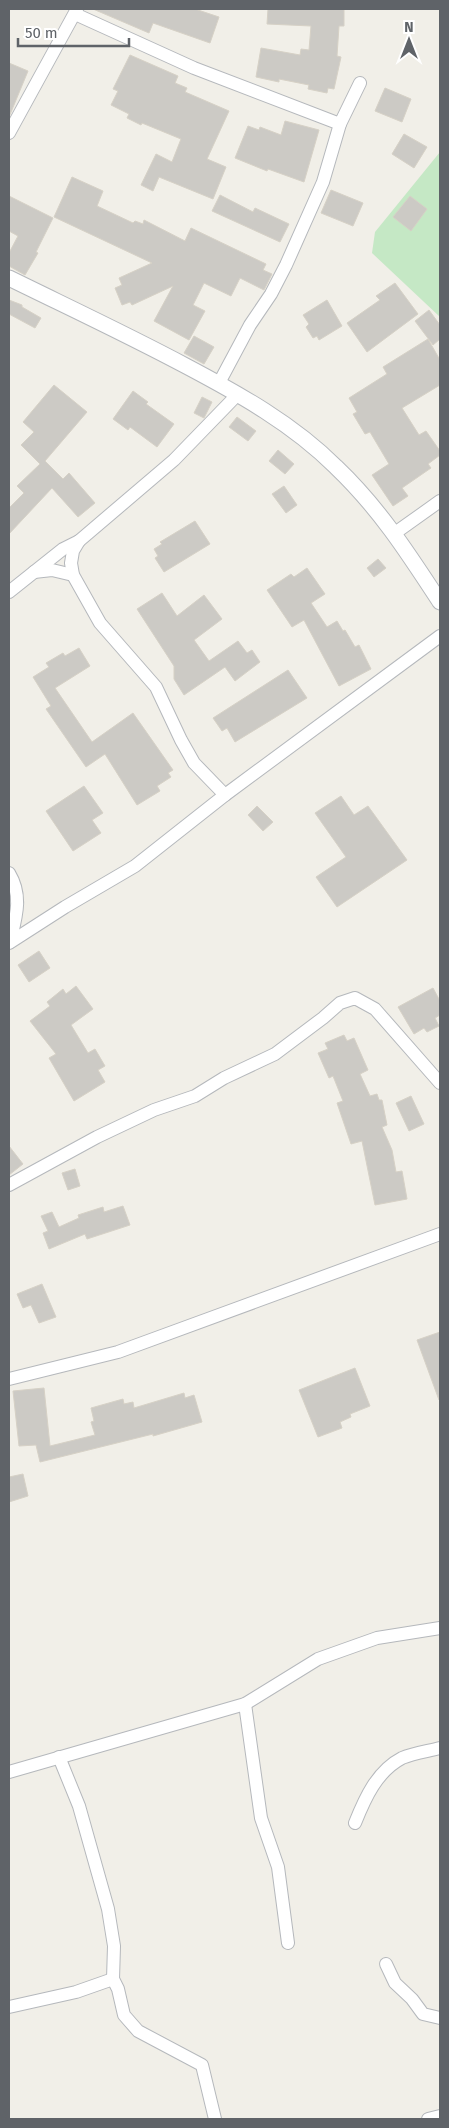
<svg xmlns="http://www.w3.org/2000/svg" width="449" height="2128" font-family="'Fira Sans',sans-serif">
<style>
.green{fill:#c5e8c5}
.building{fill:#cccac5;stroke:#d6d1c6}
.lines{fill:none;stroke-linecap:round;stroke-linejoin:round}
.minor-casing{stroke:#b5b8bc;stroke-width:14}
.tertiary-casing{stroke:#b5b8bc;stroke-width:17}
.minor{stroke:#fff;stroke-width:12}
.tertiary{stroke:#fff;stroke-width:15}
</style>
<rect width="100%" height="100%" fill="#f1efe8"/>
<polygon class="green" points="440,152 440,317 372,253 375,232"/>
<g class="building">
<polygon points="93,9 195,9 219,17 210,43 153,23 149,33"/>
<polygon points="268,9 344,9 344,26 339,26 337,56 341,57 334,89 328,88 327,93 308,89 309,85 279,79 279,82 256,77 261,48 300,55 301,49 309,50 311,26 267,24"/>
<polygon points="130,55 178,76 175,83 187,88 185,92 229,111 207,159 226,167 213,199 159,177 153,191 141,185 156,154 172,162 181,139 142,123 141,125 127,118 129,114 111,105 118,91 113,89"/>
<polygon points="9,63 28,71 9,117"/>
<polygon points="385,88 411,99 402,122 375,111"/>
<polygon points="285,121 319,130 304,182 268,169 267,171 235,158 248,126 259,130 260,127 281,135"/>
<polygon points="404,134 427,147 414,168 392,154"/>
<polygon points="72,177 103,191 97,206 133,223 135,221 143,224 144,220 185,241 191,228 266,264 263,270 272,274 264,290 240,278 231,296 204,283 193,305 205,311 189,340 154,321 173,286 132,305 130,302 122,305 115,288 122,285 119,278 152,263 54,217"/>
<polygon points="331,190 363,203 353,226 321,213"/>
<polygon points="220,195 253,212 255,208 289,224 280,242 212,211"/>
<polygon points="9,196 53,218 36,252 38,253 25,275 9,266 9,253 18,236 9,231"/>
<polygon points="410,196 427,209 411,231 393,217"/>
<polygon points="395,283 418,314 367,352 347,323 380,300 376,296"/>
<polygon points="9,300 22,305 22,307 41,318 35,328 9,314"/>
<polygon points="327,300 342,326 319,340 317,336 313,338 306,327 309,324 303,315"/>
<polygon points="429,310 440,325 440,339 433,345 415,321"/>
<polygon points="194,336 214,347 204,364 184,353"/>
<polygon points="428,339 440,360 440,385 402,408 419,435 426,431 440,451 440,455 428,464 431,468 402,488 408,496 393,506 372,475 389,464 370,432 365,434 353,414 357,412 349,398 387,374 383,367"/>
<polygon points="54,385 87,412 45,461 63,479 69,473 95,503 78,517 52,488 9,534 9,508 24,493 17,486 40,464 21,445 34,432 23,422"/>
<polygon points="133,391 148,402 146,404 174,424 157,447 130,427 128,430 113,419"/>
<polygon points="202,397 212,402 204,418 194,413"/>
<polygon points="237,417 256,431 248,441 229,427"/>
<polygon points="278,450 294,464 285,474 269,461"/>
<polygon points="284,486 297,505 286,513 272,494"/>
<polygon points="195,521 210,544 164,572 155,558 158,556 154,549 162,544 160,542"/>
<polygon points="378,559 386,568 374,577 367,568"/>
<polygon points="307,568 325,594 311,603 327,627 337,621 343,631 345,630 355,647 359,645 371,669 339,686 304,620 292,627 267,590 291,574 294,577"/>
<polygon points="162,593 177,616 204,595 222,619 194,640 209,661 238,641 247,653 252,650 260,662 235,681 225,667 184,695 174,679 174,666 137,609"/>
<polygon points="79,648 90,666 55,688 92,742 133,713 173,770 168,773 171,777 157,786 160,791 137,805 105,754 86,767 46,709 51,706 33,677 49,667 46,663 63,653 65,656"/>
<polygon points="288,670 307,698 235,742 227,728 222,731 213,718"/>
<polygon points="84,786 103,813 92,820 101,833 73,851 46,811"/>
<polygon points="341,796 354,815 368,806 407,860 337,907 316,877 346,857 315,813"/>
<polygon points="257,806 273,822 263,831 248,815"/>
<polygon points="39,951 50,968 29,982 18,965"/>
<polygon points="76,986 93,1009 71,1025 88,1053 95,1049 105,1066 98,1070 105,1082 74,1101 49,1058 56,1054 30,1021 50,1006 47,1002 63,989 66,994"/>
<polygon points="433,988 440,1001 440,1015 435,1018 439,1026 427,1032 424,1028 414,1034 398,1007"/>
<polygon points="344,1035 347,1041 354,1038 368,1070 360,1074 370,1096 377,1094 379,1100 382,1100 387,1125 382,1127 392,1150 396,1172 402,1171 407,1199 375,1205 362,1141 351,1144 337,1103 343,1101 333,1076 329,1078 318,1053 328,1049 325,1043"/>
<polygon points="411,1096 424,1124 409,1131 396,1103"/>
<polygon points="9,1146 23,1164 9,1175"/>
<polygon points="75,1169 80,1186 68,1190 62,1173"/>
<polygon points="123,1206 130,1225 87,1239 85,1234 49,1249 43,1233 48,1231 41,1216 52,1212 59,1227 79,1218 78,1215 103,1207 104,1212"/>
<polygon points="42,1284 56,1317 39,1323 31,1305 23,1308 17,1294"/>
<polygon points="440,1332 440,1400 439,1400 417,1340"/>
<polygon points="355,1368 370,1406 350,1414 351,1417 340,1422 342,1428 318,1437 299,1390"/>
<polygon points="44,1388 50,1446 95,1435 91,1422 94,1421 91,1408 123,1399 124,1404 133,1402 134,1408 184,1393 185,1398 194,1395 202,1422 153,1436 153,1434 40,1462 36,1445 19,1446 13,1391"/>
<polygon points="23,1474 28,1496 9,1502 9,1477"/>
</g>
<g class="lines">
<g class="minor-casing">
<g id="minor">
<polyline points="75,14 194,68 340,124"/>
<polyline points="9,133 77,9"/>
<polyline points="219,383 250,325 271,294 286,265 323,182 340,124 360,83"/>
<polyline points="395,533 440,501"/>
<polyline points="34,572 52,570 73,575"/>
<polyline points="9,592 63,549 79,541"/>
<polyline points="225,795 194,763 181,740 156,687 100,623 73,575 71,563 73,551 79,541 174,460 238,394"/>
<path d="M9 873C23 896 16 917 10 942"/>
<polyline points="9,943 65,907 135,866 225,795 440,636"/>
<polyline points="9,1185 97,1137 154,1110 195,1096 224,1078 275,1054 323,1018 340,1003 355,998 375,1009 440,1083"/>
<polyline points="9,1379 118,1352 440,1234"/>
<polyline points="245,1704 261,1818 278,1867 288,1943"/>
<polyline points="59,1757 79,1806 108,1909 114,1946 113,1979 118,1989 124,2015 138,2031 202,2065 215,2119"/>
<polyline points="9,1772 245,1704 318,1659 377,1638 440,1628"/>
<path d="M355 1823C365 1798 377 1771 402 1758 413 1753 429 1751 440 1748"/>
<polyline points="386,1964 395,1983 412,1999 423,2014 440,2018"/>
<polyline points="9,2007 76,1992 113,1979"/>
<polyline points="428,2119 440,2116"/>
</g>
</g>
<g class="tertiary-casing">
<path id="tertiary" d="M9 278C68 307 128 335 186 366 239 394 293 424 336 467 379 508 408 553 440 602"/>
</g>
<use href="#minor" class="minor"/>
<use href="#tertiary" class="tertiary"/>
</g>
<rect width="449" height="2128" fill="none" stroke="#5f6368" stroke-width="20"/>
<g transform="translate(409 40)" stroke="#ffffff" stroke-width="4" paint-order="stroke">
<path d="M0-4L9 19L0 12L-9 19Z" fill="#5f6368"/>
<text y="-8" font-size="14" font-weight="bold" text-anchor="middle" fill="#5f6368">N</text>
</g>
<path d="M18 38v8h111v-8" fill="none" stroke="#5f6368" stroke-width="2.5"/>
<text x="25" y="38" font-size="15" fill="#5f6368" stroke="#ffffff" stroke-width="4" paint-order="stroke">50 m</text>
</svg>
